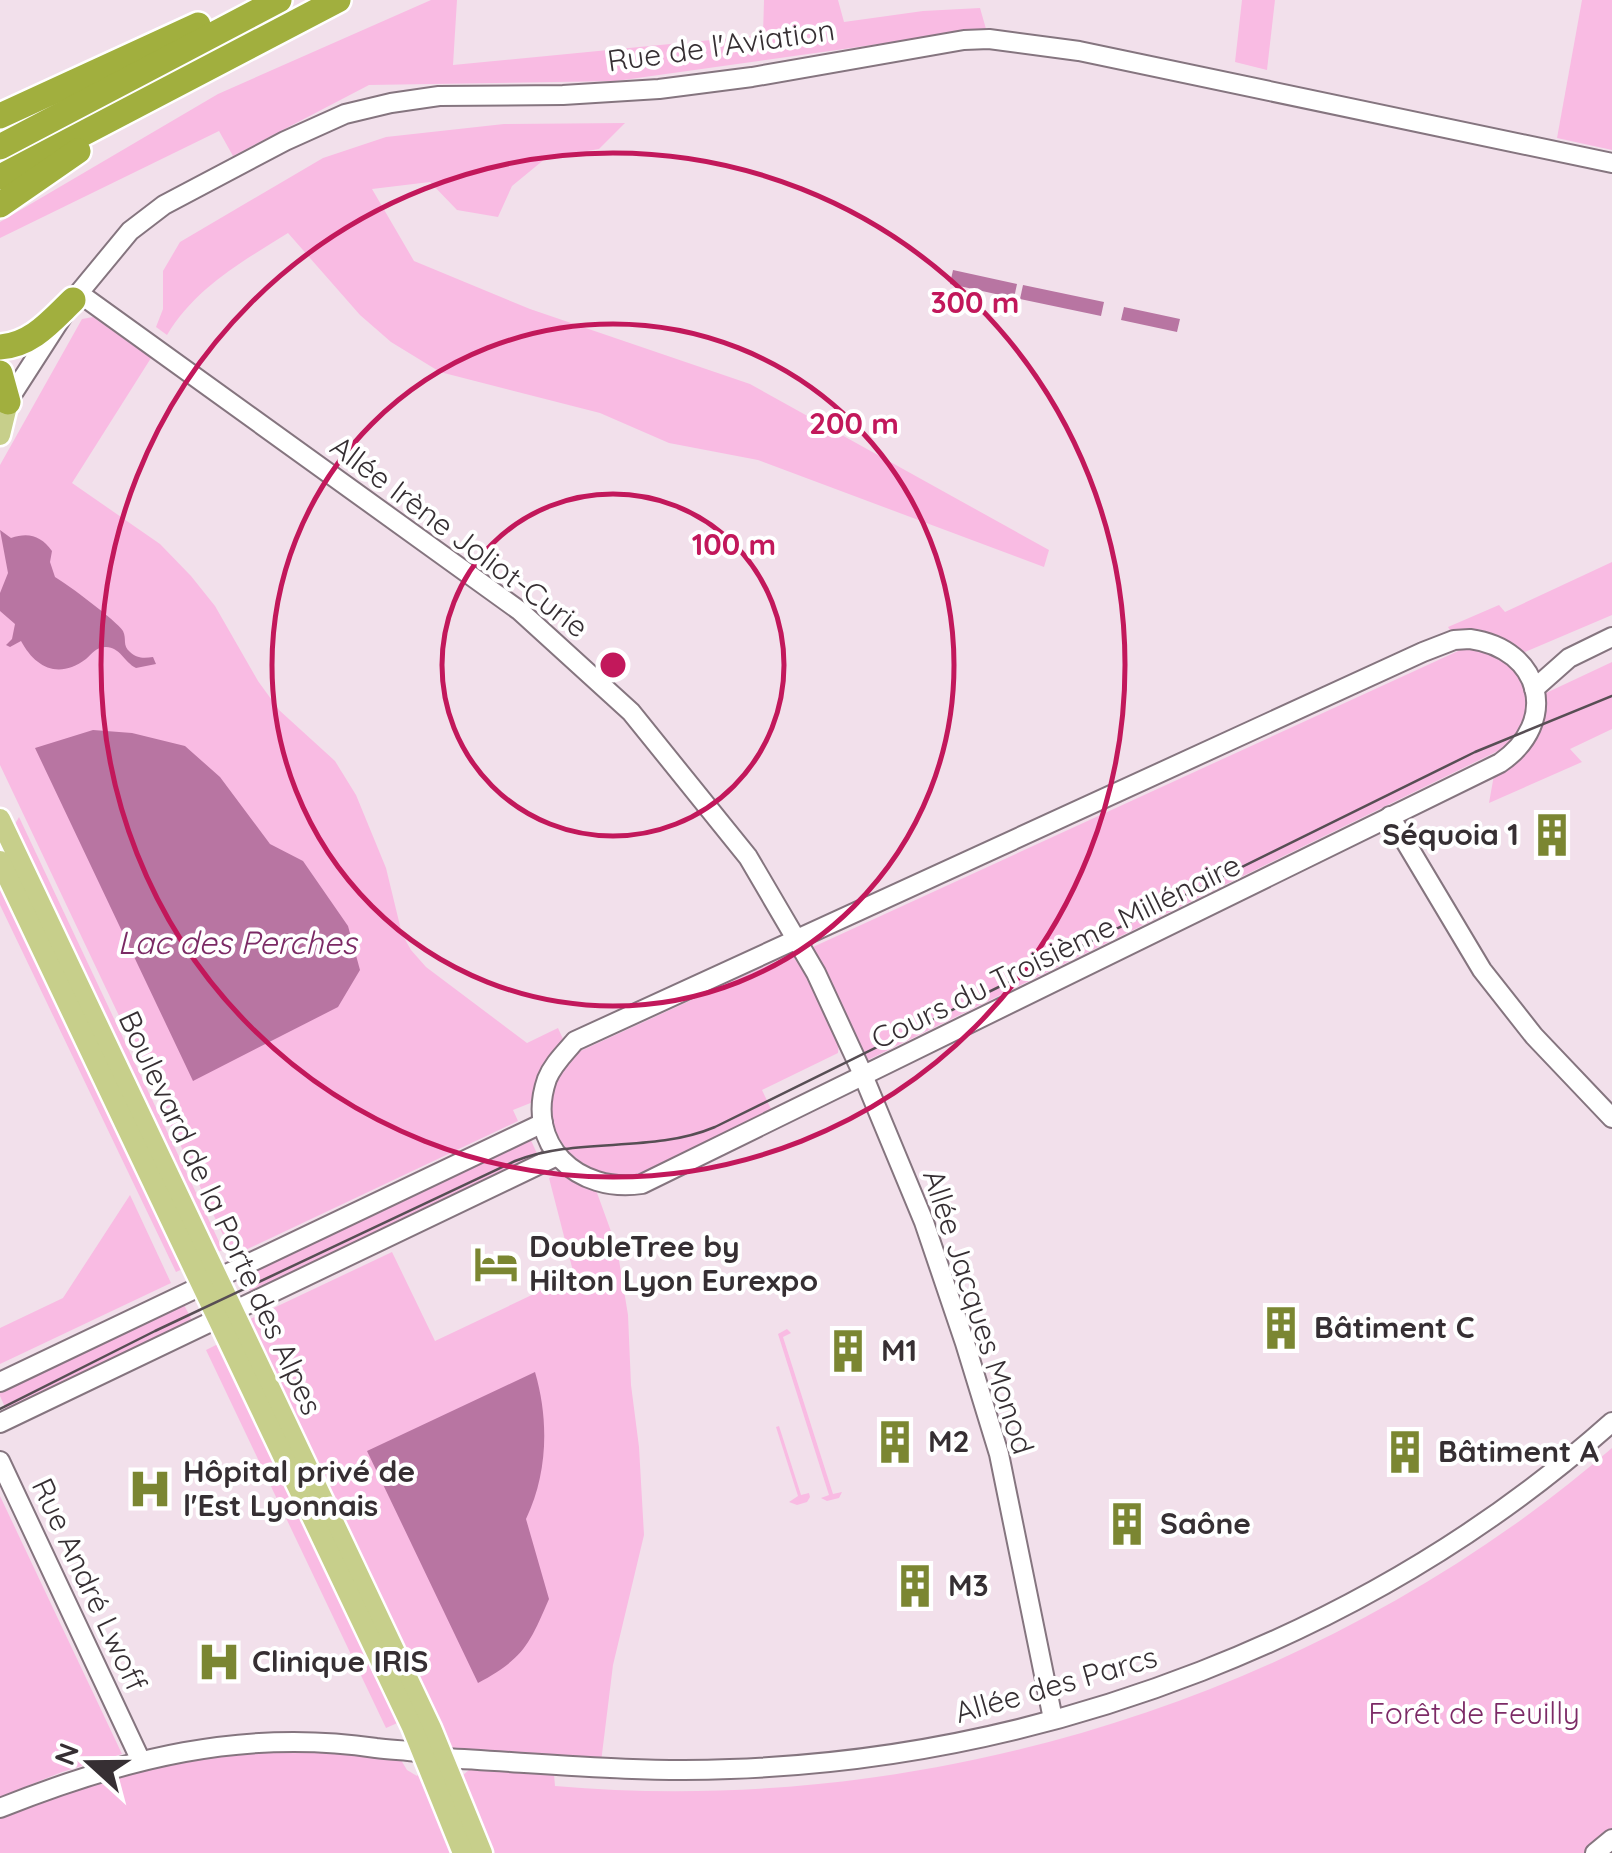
<svg xmlns="http://www.w3.org/2000/svg" width="1612" height="1853" font-family="Quicksand,sans-serif">
<style>
.green{fill:#f9bbe3}
.water{fill:#b875a2}
.lines{fill:none;stroke-linecap:round;stroke-linejoin:round}
.minor-casing{stroke:#85757f;stroke-width:22}
.major-casing{stroke:#fff;stroke-width:25}
.highway-casing{stroke:#fff;stroke-width:30}
.minor{stroke:#fff;stroke-width:18}
.major{stroke:#c7cf8b;stroke-width:20}
.highway{stroke:#a1af3e;stroke-width:25}
.tram{stroke:#574e54;stroke-width:2.5}
.ring{fill:none;stroke:#c2185b;stroke-width:5}
.labels{text-anchor:middle;stroke-width:8;stroke-linejoin:round;paint-order:stroke}
.street-label{font-size:30px;fill:#362f33;stroke:#fff}
.poi-label{font-size:30px;font-weight:bold;fill:#362f33;stroke:#fff;text-anchor:start}
.park-label{font-size:30px;fill:#7c2a66;stroke:#fff}
.water-label{font-size:32px;font-style:italic;fill:#7b2a65;stroke:#fff}
.centre{fill:#c2185b;stroke:#fff;stroke-width:5}
.ring-label{font-size:30px;text-anchor:middle;font-weight:bold;fill:#c2185b;stroke:#fff;stroke-width:8;stroke-linejoin:round;paint-order:stroke}
</style>
<rect width="100%" height="100%" fill="#f2e0eb"/>
<g class="green">
<polygon points="431,0 457,0 453,65 763,35 764,0 838,0 844,22 923,11 980,8 986,29 616,81 369,85 233,156 219,131 0,238 0,222 218,94"/>
<polygon points="1242,0 1275,0 1267,70 1235,62"/>
<polygon points="1582,0 1612,0 1612,150 1557,138"/>
<path d="M625 123 599 149 546 158 512 186 498 217 457 210 430 182 372 189 414 261 530 309 750 384 1049 550 1044 567 758 460 669 443 600 413 440 372 391 342 360 315 288 233C243 261 195 288 167 335L156 327 163 309V271L180 242 323 158 386 137 504 124Z"/>
<polygon points="93,317 151,358 72,483 160,544 191,576 215,606 258,681 279,710 335,761 356,795 386,868 402,934 411,950 426,967 527,1043 558,1028 563,1039 539,1073 533,1102 513,1110 518,1121 233,1256 0,765 0,465 82,319"/>
<polygon points="1612,562 1612,615 1525,652 1479,629 1451,632 1448,627 1499,605 1505,612"/>
<path d="M1469 646C1519 654 1550 708 1508 746L868 1060 813 947Z"/>
<polygon points="1612,662 1612,729 1570,749 1582,762 1489,803 1494,775 1536,737 1546,693"/>
<polygon points="19,817 223,1250 213,1254 11,831"/>
<polygon points="0,874 144,1188 150,1189 187,1267 176,1272 0,905"/>
<path d="M794 953 839 1040 838 1053 762 1090 771 1109 632 1178C561 1175 523 1108 576 1053Z"/>
<polygon points="529,1136 540,1160 253,1297 241,1273"/>
<polygon points="563,1172 596,1190 617,1248 628,1315 631,1385 639,1447 644,1535 613,1665 601,1762 450,1749 244,1322 392,1252 435,1341 574,1275 549,1178"/>
<polygon points="130,1195 171,1283 0,1364 0,1328 63,1298"/>
<polygon points="182,1301 194,1324 8,1414 0,1396 0,1388"/>
<polygon points="787,1329 791,1333 783,1337 833,1494 842,1492 839,1498 827,1501 821,1498 829,1495 778,1334"/>
<polygon points="222,1342 402,1721 386,1728 206,1350"/>
<polygon points="779,1426 801,1495 809,1493 810,1497 807,1502 797,1505 789,1502 798,1496 776,1427"/>
<path d="M1612 1448V1830L1584 1853H488L463 1786V1775L475 1765 554 1774 555 1786C931 1819 1326 1695 1612 1448Z"/>
<polygon points="0,1496 122,1754 62,1772 0,1797"/>
<path d="M296 1749 401 1760 407 1770 417 1776 419 1773 446 1775 476 1853H0V1817C91 1774 196 1754 296 1749Z"/>
</g>
<g class="water">
<polygon points="953,270 1017,284 1014,298 950,284"/>
<polygon points="1023,285 1104,302 1101,316 1020,299"/>
<polygon points="1124,307 1180,319 1177,332 1121,320"/>
<path d="M0 530 11 538C29 532 41 536 52 551L50 562 55 577C67 584 117 621 123 631 127 639 122 645 130 652 137 659 145 658 153 657L156 664 136 668C124 662 120 647 106 647 96 647 93 653 86 659 58 680 35 667 21 641L10 647 6 645 12 639 15 624 0 611V593L8 573Z"/>
<polygon points="93,730 132,733 185,746 220,777 270,844 303,861 348,926 360,970 338,1007 193,1081 35,748"/>
<path d="M535 1372C549 1420 548 1473 526 1519L549 1599C529 1645 524 1658 478 1683L367 1451Z"/>
</g>
<g class="lines">
<g class="minor-casing">
<g id="minor">
<polyline points="87,299 520,611 631,712 748,857 816,973 860,1068 924,1222 965,1343 999,1454 1053,1719"/>
<polyline points="6,404 73,300 130,231 164,205 285,141 345,114 391,103 439,96 563,95 659,89 752,77 964,40 989,39 1079,51 1612,163"/>
<path d="M1470 639C1542 649 1560 722 1500 763L642 1184C578 1194 524 1145 547 1079 553 1064 565 1053 575 1041L1423 652 1454 640Z"/>
<polyline points="1534,689 1569,658 1612,637"/>
<polyline points="1390,816 1482,970 1534,1036 1612,1118"/>
<polyline points="0,1382 543,1123"/>
<polyline points="0,1423 557,1156"/>
<polyline points="0,1461 141,1761"/>
<path d="M0 1808C123 1759 243 1728 376 1748 400 1751 421 1750 444 1758 540 1763 634 1773 730 1769 1049 1758 1373 1635 1612 1422"/>
<polyline points="1595,1853 1612,1839"/>
</g>
</g>
<g class="major-casing">
<g id="major">
<polyline points="0,435 8,402"/>
<polyline points="0,819 431,1728 482,1853"/>
<polyline points="0,861 412,1727 463,1853"/>
</g>
</g>
<g class="highway-casing">
<g id="highway">
<polyline points="0,116 198,25"/>
<polyline points="0,147 279,0"/>
<polyline points="0,177 338,0"/>
<polyline points="0,205 78,151"/>
<path d="M0 347C32 345 51 321 73 300"/>
<polyline points="0,373 8,402"/>
</g>
</g>
<use href="#minor" class="minor"/>
<use href="#major" class="major"/>
<use href="#highway" class="highway"/>
<path class="tram" d="M0 1409 155 1331 515 1161C580 1136 651 1154 715 1127L1475 752 1612 696"/>
</g>
<g class="ring">
<circle cx="613" cy="665" r="171"/>
<circle cx="613" cy="665" r="341"/>
<circle cx="613" cy="665" r="512"/>
</g>
<defs>
<g id="building-bare" transform="scale(3.45)"><path d="M-4-6H4V6H1V3H-1V6H-4ZM-2.5-4.3h1.7v1.8h-1.7ZM.8-4.3h1.7v1.8H.8ZM-2.5-1h1.7V.8h-1.7ZM.8-1h1.7V.8H.8Z" fill="#7b8632" stroke="#fff" stroke-width="2.5" paint-order="stroke"/></g>
<g id="hotel-bare" transform="scale(3.45)"><path d="M-6-4.5h1.5V1H6V5H4.5V3h-9V5H-6ZM-4 0a1.8 1.8 0 1 1 3.6 0ZM.5 0V-2.5h3Q6-2.5 6 0Z" fill="#7b8632" stroke="#fff" stroke-width="2.5" paint-order="stroke"/></g>
<g id="hospital-bare" transform="scale(3.45)"><path d="M-5-5h3v3.5h4V-5h3V5h-3V1.5h-4V5h-3Z" fill="#7b8632" stroke="#fff" stroke-width="2.5" paint-order="stroke"/></g>
</defs>
<g fill-rule="evenodd">
<use href="#building-bare" x="1552" y="835"/>
<use href="#hotel-bare" x="496" y="1264"/>
<use href="#building-bare" x="1281" y="1328"/>
<use href="#building-bare" x="848" y="1351"/>
<use href="#building-bare" x="895" y="1442"/>
<use href="#building-bare" x="1405" y="1452"/>
<use href="#hospital-bare" x="150" y="1489"/>
<use href="#building-bare" x="1127" y="1524"/>
<use href="#building-bare" x="915" y="1586"/>
<use href="#hospital-bare" x="219" y="1662"/>
</g>
<g class="labels">
<g class="street-label">
<text transform="translate(721 46) rotate(-8)" y="10">Rue de l'Aviation</text>
<text transform="translate(459 537) rotate(37)" y="10">Allée Irène Joliot-Curie</text>
<text transform="translate(1056 952) rotate(-26)" y="10">Cours du Troisième Millénaire</text>
<text transform="translate(220 1213) rotate(65)" y="10">Boulevard de la Porte des Alpes</text>
<text transform="translate(978 1312) rotate(72)" y="10">Allée Jacques Monod</text>
<text transform="translate(89 1585) rotate(65)" y="10">Rue André Lwoff</text>
<text transform="translate(1056 1685) rotate(-16)" y="10">Allée des Parcs</text>
</g>
<g class="poi-label">
<text x="1519" y="845" text-anchor="end">Séquoia 1</text>
<text x="529" y="1257">DoubleTree by<tspan x="529" dy="34">Hilton Lyon Eurexpo</tspan></text>
<text x="1314" y="1338">Bâtiment C</text>
<text x="881" y="1361">M1</text>
<text x="928" y="1452">M2</text>
<text x="1438" y="1462">Bâtiment A</text>
<text x="183" y="1482">Hôpital privé de<tspan x="183" dy="34">l'Est Lyonnais</tspan></text>
<text x="1160" y="1534">Saône</text>
<text x="948" y="1596">M3</text>
<text x="252" y="1672">Clinique IRIS</text>
</g>
<g class="park-label">
<text x="1474" y="1724">Forêt de Feuilly</text>
</g>
<g class="water-label">
<text x="237" y="954">Lac des Perches</text>
</g>
</g>
<circle cx="613" cy="665" r="15" class="centre"/>
<g class="ring-label">
<text x="975" y="313">300 m</text>
<text x="854" y="434">200 m</text>
<text x="734" y="555">100 m</text>
</g>
<g transform="translate(90 1763) rotate(291)" stroke="#ffffff" stroke-width="8" paint-order="stroke">
<path d="M0-8L18 38L0 25L-18 38Z" fill="#362f33"/>
<text y="-15" font-size="28" font-weight="bold" text-anchor="middle" fill="#362f33">N</text>
</g>
</svg>
